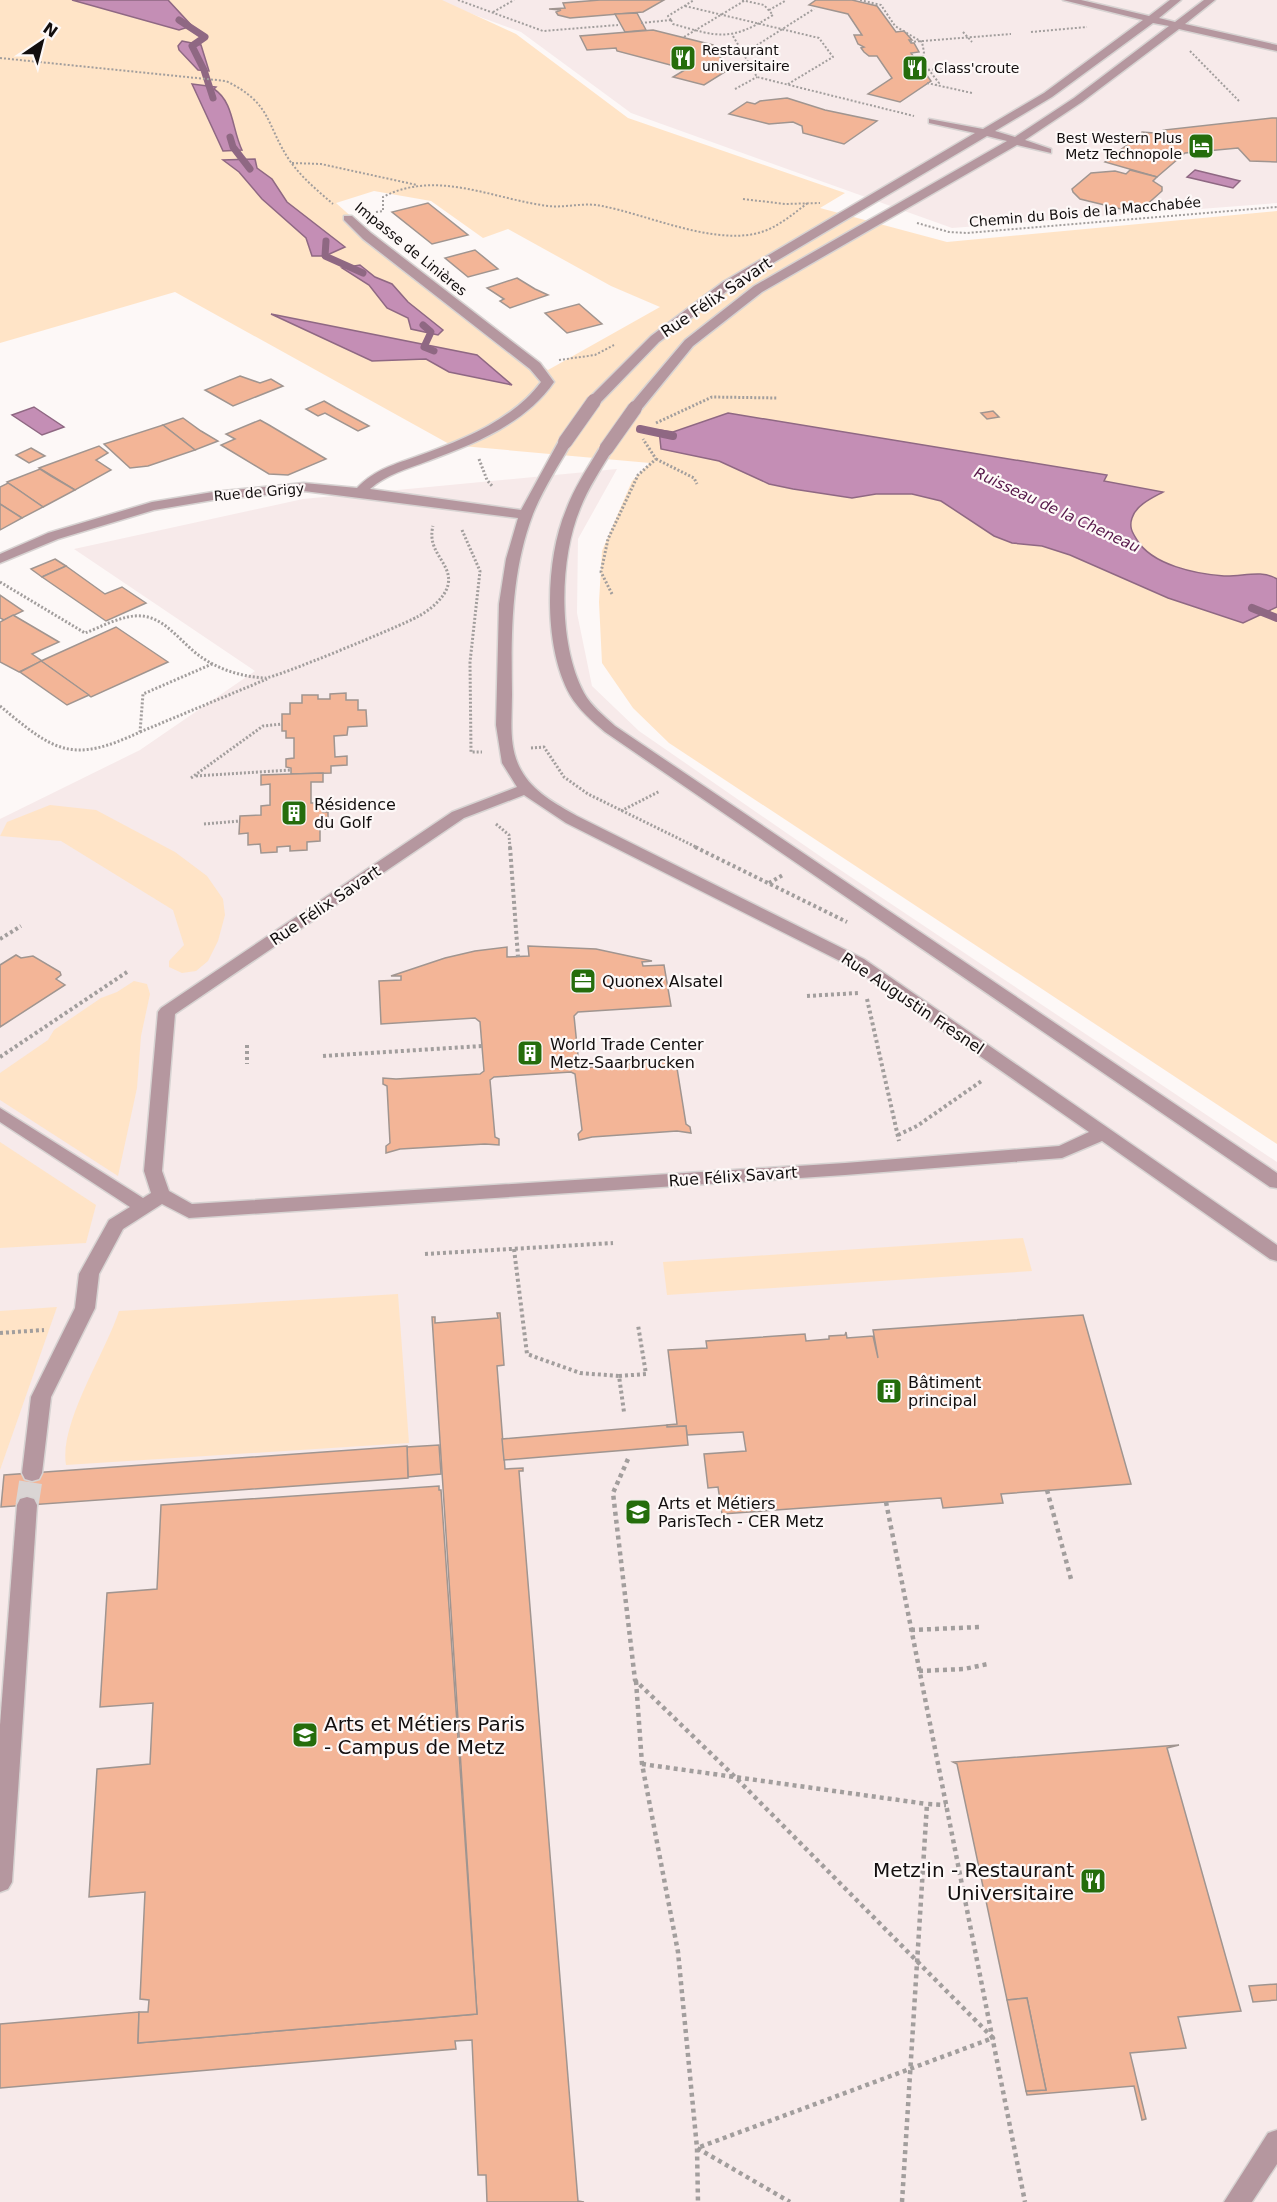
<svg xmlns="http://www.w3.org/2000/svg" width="1277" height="2202" font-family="'DejaVu Sans',sans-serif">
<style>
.built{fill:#f7eaea}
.green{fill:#ffe4c7;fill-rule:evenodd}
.water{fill:#c48eb5;stroke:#8f6883;stroke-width:1.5}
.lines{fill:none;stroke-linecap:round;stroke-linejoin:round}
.stream-far1{stroke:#8f6883;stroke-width:7}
.stream{stroke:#8f6883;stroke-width:8}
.building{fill:#f3b597;stroke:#a09590;stroke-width:1.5}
.minor-tunnel{stroke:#dad5d4;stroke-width:23;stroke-dasharray:23 11;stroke-linecap:butt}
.minor-casing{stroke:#d7d3d2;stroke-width:3}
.path-far3{stroke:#a29e9d;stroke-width:2;stroke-dasharray:2 2;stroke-linecap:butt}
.path-far2{stroke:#a29e9d;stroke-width:3;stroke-dasharray:2 2;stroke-linecap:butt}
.path-far1{stroke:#a29e9d;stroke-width:4;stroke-dasharray:3 3;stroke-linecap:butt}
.path{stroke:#a29e9d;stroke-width:4.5;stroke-dasharray:4 4;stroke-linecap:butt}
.minor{fill:#b5979f;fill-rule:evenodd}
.minor-bridge-casing{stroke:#d7d3d2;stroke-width:16;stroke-linecap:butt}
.minor-bridge{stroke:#b5979f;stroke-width:14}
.labels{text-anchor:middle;stroke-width:4.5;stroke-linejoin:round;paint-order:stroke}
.far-poi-label{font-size:14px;fill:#120e0e;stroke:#fdf8f7;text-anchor:start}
.far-street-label{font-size:14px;fill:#120e0e;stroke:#fdf8f7}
.far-water-label{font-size:15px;font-style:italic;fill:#541447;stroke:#fdf8f7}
.street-label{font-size:16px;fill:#120e0e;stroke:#fdf8f7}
.poi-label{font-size:16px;fill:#120e0e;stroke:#fdf8f7;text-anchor:start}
.near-poi-label{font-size:20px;fill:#120e0e;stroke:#fdf8f7;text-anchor:start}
</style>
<rect width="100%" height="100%" fill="#fdf8f7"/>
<g class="built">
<polygon points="434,0 1277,0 1277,203 952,228 631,113 521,32"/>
<polygon points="617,469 578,539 577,613 592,686 639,731 830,863 1277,1162 1277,2202 0,2202 0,819 140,750 255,671 74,549 303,499"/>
</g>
<g class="green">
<path d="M0 0H442L516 34 628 118 845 193 820 208 947 242 1277 211V1144L669 743 633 708 602 663 599 602 602 551 632 481 650 463 451 445 175 292 0 343ZM374 191 431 201 483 238 508 229 611 286 660 307 548 370 373 236 336 203Z"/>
<polygon points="50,805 96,810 175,852 207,876 223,899 225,915 218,941 208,961 196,971 182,973 169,967 169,961 184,945 173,910 61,841 0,836 7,822"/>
<polygon points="134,981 147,984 150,994 141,1036 137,1088 118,1176 0,1100 0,1073 48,1040 54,1030 101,998 117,992"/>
<polygon points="0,1142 96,1205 86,1243 0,1248"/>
<polygon points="1023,1238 1032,1271 667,1295 663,1262"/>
<path d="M398 1294 409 1443 66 1465C59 1423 105 1354 119 1311Z"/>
<polygon points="57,1307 0,1470 0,1311"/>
</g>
<g class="water">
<polygon points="72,0 168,0 192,26 179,30"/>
<polygon points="182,41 201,45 209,71 198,70 179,50 178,46"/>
<path d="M192 84 216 87 214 89C234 102 232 130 242 150L223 151Z"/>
<polygon points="255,159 257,168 272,179 287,202 345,247 325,256 312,256 306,238 262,199 239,172 223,160"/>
<polygon points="1195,170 1240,181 1233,188 1187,177"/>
<polygon points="360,265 375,277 392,284 408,302 443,330 438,335 411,329 408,318 387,308 369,285 342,268"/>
<polygon points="271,314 477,355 512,385 449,372 426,359 372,361"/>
<polygon points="34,407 64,427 42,435 12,415"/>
<path d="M728 413 1107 475 1104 481 1163 492C1152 498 1136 505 1132 518 1129 527 1132 532 1137 540 1152 565 1196 574 1224 576 1242 577 1261 569 1277 579V607L1243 623 1168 598 1070 555 1042 546 1012 543 994 536 941 501 912 494H876L852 498 793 489 769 484 719 461 661 449 659 430 673 432Z"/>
</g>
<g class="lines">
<g class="stream-far1">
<polyline points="179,20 205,37 192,46 204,70 213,98"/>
<polyline points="230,137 233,147 250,169"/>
<polyline points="326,241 325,256 363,273"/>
<polyline points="423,325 431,332 424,347 434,351"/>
</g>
<g class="stream">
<polyline points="640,429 673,436"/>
<polyline points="1252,608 1277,618"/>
</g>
</g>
<g class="building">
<polygon points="600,0 664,0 643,12 570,18 558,15 556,12 561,10 549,9 565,8 563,3"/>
<polygon points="816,0 852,0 877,6 896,32 904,31 912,40 909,40 911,43 914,43 919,52 911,53 931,81 900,102 868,94 892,78 877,56 869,56 864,52 861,48 864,47 858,44 854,35 862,35 848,14 809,5"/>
<polygon points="637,13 646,30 625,32 615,14"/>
<polygon points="653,30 713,45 728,70 704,85 673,77 688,68 686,66 678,67 617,51 616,48 587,50 580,36"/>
<polygon points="787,98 825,110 877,121 844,144 803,133 802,126 793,122 769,124 729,114 747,102 755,104 760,101"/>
<polygon points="1272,118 1277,118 1277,162 1250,161 1238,148 1185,153 1157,177 1105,162 1132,141 1141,143 1146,139 1140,136 1142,132 1168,134 1164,130"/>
<polygon points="1130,170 1157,177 1153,181 1162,187 1162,191 1144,207 1121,209 1080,199 1073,192 1072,189 1091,173 1115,171 1126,174"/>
<polygon points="428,203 468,235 432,244 392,212"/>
<polygon points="475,250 498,269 468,277 445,258"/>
<polygon points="517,278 535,289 548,295 510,308 500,301 504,299 487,288"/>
<polygon points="579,304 602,324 567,333 545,313"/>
<polygon points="240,376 260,383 271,379 283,386 233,406 205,390"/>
<polygon points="324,401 336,408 369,426 358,431 325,413 318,416 306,409"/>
<polygon points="993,411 999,417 987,419 981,413"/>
<polygon points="183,418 201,431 218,441 195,450 163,425"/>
<polygon points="260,420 269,425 326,459 288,475 269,474 221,445 235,439 226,434"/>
<polygon points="163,425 195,450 148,466 130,468 104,444"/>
<polygon points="99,446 108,453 96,460 111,470 75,490 39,468"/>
<polygon points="31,448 45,456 29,463 16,455"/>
<polygon points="40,469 51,476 75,490 43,507 7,482"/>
<polygon points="8,483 17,489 43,507 22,518 0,504 0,487"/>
<polygon points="0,504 22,518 0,530"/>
<polygon points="55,559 66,566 42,577 31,569"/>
<polygon points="66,566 105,594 122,587 146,603 106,621 42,577"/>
<polygon points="0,595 23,611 4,620 0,618"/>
<polygon points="13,615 59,642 32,654 42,661 19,672 0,662 0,622"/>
<polygon points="116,627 168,662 91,697 41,661"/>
<polygon points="41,661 44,663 89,695 67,705 20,672"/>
<polygon points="346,693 346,700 358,700 358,710 366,710 367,726 348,727 347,735 334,736 335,757 347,756 347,765 331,766 331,773 291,774 291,768 286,767 286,759 294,758 294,738 286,738 286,731 282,731 282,714 290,714 290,703 302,703 302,695 318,695 318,699 330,699 330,694"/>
<polygon points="323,773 323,782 311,782 311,803 323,803 323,812 328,812 328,829 320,829 320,841 307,842 307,850 290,851 290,846 277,847 277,852 261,853 260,844 248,845 248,833 239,834 240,816 261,815 261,806 270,805 270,784 261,785 261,775"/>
<polygon points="528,946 596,949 652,961 642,962 643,966 664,965 671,1006 578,1012 574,1016 579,1065 584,1068 680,1059 681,1065 677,1068 686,1124 690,1127 691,1133 677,1131 592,1137 579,1140 578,1134 582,1130 575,1074 571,1072 494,1077 490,1080 495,1137 499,1139 499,1145 485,1144 400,1149 386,1153 386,1146 390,1143 387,1086 383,1084 383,1078 396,1079 480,1074 484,1071 480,1022 475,1018 381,1024 379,981 401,980 401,976 391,976 445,958 475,951 507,947 507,957 529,956"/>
<polygon points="16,955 21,958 33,956 60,972 61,975 56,979 65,985 0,1027 0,965"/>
<polygon points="497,1313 500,1313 504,1365 497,1366 505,1469 523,1468 523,1471 519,1471 578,2201 584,2202 487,2202 486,2175 478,2175 472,2040 455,2041 456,2049 0,2088 0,2024 139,2012 138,2043 477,2014 432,1317 435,1317 435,1323 498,1318"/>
<polygon points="1083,1315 1131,1484 1001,1494 1003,1503 943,1508 941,1498 722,1514 718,1487 708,1488 704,1454 746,1451 743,1432 687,1435 686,1426 667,1427 667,1425 677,1424 668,1350 707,1348 706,1341 805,1334 806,1341 829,1339 829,1336 845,1335 846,1332 847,1338 873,1336 878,1358 873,1330"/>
<polygon points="667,1425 667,1427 686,1426 688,1445 504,1460 502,1439"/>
<polygon points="439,1445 441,1474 408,1477 407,1447"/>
<polygon points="407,1446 408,1478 1,1507 4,1475"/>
<polygon points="439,1486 439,1490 441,1490 477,2014 138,2043 139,2012 148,2012 149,2000 140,1999 145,1892 89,1897 97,1769 150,1764 153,1703 100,1707 107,1593 157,1589 161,1505"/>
<polygon points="1179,1745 1167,1748 1241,2011 1178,2017 1186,2048 1130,2053 1146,2119 1142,2120 1134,2086 1027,2095 1026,2091 1046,2090 1027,1998 1007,2000 957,1764 953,1762"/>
<polygon points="1277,1984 1277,2000 1253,2002 1249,1986"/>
<polygon points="1027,1998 1046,2090 1026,2091 1007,2000"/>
</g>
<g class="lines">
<polyline class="minor-tunnel" points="27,1505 32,1473"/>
<g class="minor-casing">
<g id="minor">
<path d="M1063 0H1081L1149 16 1170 0H1181L1159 18 1175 22 1204 0H1215L1185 24 1277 45V51L1179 29 1082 102 1025 140 1051 149V153L1017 145 762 292 693 346 640 411H630V405L685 340 754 286 1007 141 987 136 731 288 659 342 599 404H589V398L651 336 723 282 975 133 929 123V119L983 129 1044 93 1143 20ZM1153 23 1169 26 1074 98 1015 137 995 131 1052 97Z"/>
<path d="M344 216H352L371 233 540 363 554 382C525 424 474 444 428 461 407 469 387 474 370 489L521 510 560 439 565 438 572 442C558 466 543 489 533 514 511 572 511 633 512 694 512 720 508 747 521 770 533 792 556 804 577 816L864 959 1277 1245V1261L1270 1259 1102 1141 1062 1158 845 1175 189 1218 162 1204 123 1229 99 1274 95 1308 51 1397 42 1473 39 1479 32 1481 25 1479 22 1473 31 1397 75 1308 79 1274 109 1220 130 1207 0 1122V1108L143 1198 151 1193 144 1171 158 1012 161 1008 452 812 517 787 502 763 496 725 499 604 506 559 518 518 304 491 213 500 154 510 58 539 0 563V554L48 533 152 502 213 492 304 483 357 488C374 470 395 464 418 456 462 440 513 420 541 382L530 369 363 239 344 220ZM524 795 566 823 852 967 1089 1132 1059 1146 845 1163 192 1204 169 1191 162 1171 175 1014 464 818Z"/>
<path d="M606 445 613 449C601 469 588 488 580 509 559 560 558 644 584 693 591 706 604 716 615 726L1277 1173V1188L1270 1187 605 732C592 721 579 710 570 695 543 647 545 560 566 510 574 488 587 469 599 449Z"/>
<polygon points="27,1497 34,1499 37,1505 12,1882 8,1889 0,1892 0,1725 17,1505 20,1499"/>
<polygon points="1277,2130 1277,2164 1252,2202 1224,2202 1268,2133"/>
</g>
</g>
<g class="path-far3">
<polyline points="458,0 543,31 618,25"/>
<polyline points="860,0 881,5 895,26 922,42 924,52 922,61 939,83 936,85"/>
<polyline points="685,6 819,38 833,57 788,84"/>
<polyline points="769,10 785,1"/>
<polyline points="493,12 514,0"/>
<path d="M671 20 673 24C719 37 730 42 773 15L764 5 741 0"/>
<polyline points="671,20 668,16 694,0"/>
<polyline points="641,23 671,20"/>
<polyline points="963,32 972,42"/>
<polyline points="1031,32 1087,27"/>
<polyline points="733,36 757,77 914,116"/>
<polyline points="684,37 744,1"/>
<polyline points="910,42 1011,34"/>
<polyline points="1190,51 1239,101"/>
<polyline points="743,54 814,9"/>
<path d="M0 58 226 81C273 104 265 124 290 161 302 178 318 191 333 204"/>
<polyline points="924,70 988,66"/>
<polyline points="927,83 972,93"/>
<polyline points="735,89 757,77"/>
<polyline points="292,163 321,164 417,185"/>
<polyline points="743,199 785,204 820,203"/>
<path d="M376 212 383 211V197C436 169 493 199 548 206 566 208 584 202 602 206 648 215 708 243 754 234 775 230 793 214 809 202"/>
<polyline points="917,223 949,232 967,233 1277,207"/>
<polyline points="559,360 595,355 614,345"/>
</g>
<g class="path-far2">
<polyline points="656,423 712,397 778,398"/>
<polyline points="479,459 487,480 493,487"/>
<polyline points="656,459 694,478 697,484"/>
<polyline points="462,530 480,571 470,662 471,752 482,752"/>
<path d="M0 582 85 633C101 627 124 614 142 616 166 618 182 644 201 657 220 670 243 677 265 678 273 679 403 625 417 617 429 611 445 598 448 585 453 563 426 553 433 526"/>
<polyline points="612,594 601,572 608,539 638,475 656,459 643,439"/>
<path d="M0 706C55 752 72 764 140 732L143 694 212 664"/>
<polyline points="140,732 267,679"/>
<polyline points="531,748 544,747 564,777 588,794 698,848"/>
<polyline points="196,776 291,770"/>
<polyline points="191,778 263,726 282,724"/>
<polyline points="621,811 660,791"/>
<polyline points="204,824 240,821"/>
<polyline points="496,824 509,835 510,848"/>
</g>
<g class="path-far1">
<polyline points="510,847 518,957"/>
<polyline points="695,847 847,922"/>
<polyline points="769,883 783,875"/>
<polyline points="0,939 21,926"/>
<polyline points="807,996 858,993"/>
<polyline points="867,999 899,1141"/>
<polyline points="247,1045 247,1064"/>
<polyline points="323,1056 482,1046"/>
<polyline points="0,1057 127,972"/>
<polyline points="898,1135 917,1126 983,1080"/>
<polyline points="514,1249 527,1354 580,1373 619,1376 624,1412"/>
<polyline points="425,1254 613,1243"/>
<polyline points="0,1333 44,1330"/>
<polyline points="619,1376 646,1374 638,1325"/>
</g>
<g class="path">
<polyline points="628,1459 613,1493 635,1680 733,1775 993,2038 697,2148 790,2202"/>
<polyline points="1047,1490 1071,1579"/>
<polyline points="886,1502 1025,2202"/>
<polyline points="911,1630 980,1627"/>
<polyline points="919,1671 964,1669 988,1664"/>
<polyline points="636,1681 642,1764 678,1952 697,2148 698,2202"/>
<polyline points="642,1764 927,1804"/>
<polyline points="902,2202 927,1804 946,1805"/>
</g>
<use href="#minor" class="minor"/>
<g class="minor-bridge-casing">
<g id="minor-bridge">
<polyline points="565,442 594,401"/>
<polyline points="606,449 635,408"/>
</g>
</g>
<use href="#minor-bridge" class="minor-bridge"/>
</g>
<defs>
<g id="restaurant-square" transform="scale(1.35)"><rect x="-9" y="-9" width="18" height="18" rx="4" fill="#256d0c" stroke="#fdf8f7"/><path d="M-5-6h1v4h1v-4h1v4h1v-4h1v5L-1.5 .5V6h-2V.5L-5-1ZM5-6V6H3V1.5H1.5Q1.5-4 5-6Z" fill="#fff"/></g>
<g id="hotel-square" transform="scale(1.35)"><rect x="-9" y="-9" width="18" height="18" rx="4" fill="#256d0c" stroke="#fdf8f7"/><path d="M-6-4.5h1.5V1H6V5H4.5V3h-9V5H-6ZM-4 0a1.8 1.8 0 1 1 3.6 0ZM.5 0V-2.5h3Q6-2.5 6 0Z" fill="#fff"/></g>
<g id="building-square" transform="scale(1.35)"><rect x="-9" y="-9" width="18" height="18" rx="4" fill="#256d0c" stroke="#fdf8f7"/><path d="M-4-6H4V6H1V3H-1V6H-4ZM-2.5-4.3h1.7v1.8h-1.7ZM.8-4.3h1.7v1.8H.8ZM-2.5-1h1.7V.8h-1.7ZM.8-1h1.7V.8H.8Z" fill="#fff"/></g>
<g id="office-square" transform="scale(1.35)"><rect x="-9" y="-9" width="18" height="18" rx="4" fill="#256d0c" stroke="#fdf8f7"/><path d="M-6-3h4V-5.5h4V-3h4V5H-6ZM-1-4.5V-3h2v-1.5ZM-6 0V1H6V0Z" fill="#fff"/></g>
<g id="university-square" transform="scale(1.35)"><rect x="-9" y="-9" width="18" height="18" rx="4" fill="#256d0c" stroke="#fdf8f7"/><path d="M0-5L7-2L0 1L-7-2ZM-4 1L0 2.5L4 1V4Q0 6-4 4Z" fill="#fff"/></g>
</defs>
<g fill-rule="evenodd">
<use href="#restaurant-square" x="683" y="58"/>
<use href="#restaurant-square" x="915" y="68"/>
<use href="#hotel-square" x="1201" y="146"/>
<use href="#building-square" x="294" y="813"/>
<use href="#office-square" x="583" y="981"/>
<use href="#building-square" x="530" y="1053"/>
<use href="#building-square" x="889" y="1391"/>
<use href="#university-square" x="638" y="1512"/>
<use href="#university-square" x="305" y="1735"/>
<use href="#restaurant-square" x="1093" y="1881"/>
</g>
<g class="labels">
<g class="far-poi-label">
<text x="702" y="55">Restaurant<tspan x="702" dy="16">universitaire</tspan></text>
<text x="934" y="73">Class'croute</text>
<text x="1182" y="143" text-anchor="end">Best Western Plus<tspan x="1182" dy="16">Metz Technopole</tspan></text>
</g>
<g class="far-street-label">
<text transform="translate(1085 212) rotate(-5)" y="5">Chemin du Bois de la Macchabée</text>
<text transform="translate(411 249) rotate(39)" y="5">Impasse de Linières</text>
<text transform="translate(259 492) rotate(-5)" y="5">Rue de Grigy</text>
</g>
<g class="far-water-label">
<text transform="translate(1057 510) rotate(25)" y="5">Ruisseau de la Cheneau</text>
</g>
<g class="street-label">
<text transform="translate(716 297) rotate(-34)" y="6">Rue Félix Savart</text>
<text transform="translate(325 905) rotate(-34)" y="6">Rue Félix Savart</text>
<text transform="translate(913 1003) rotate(34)" y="6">Rue Augustin Fresnel</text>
<text transform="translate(733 1176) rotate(-4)" y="6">Rue Félix Savart</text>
</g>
<g class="poi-label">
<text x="314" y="810">Résidence<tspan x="314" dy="18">du Golf</tspan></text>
<text x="602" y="987">Quonex Alsatel</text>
<text x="550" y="1050">World Trade Center<tspan x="550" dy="18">Metz-Saarbrucken</tspan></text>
<text x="908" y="1388">Bâtiment<tspan x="908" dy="18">principal</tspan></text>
<text x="658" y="1509">Arts et Métiers<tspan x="658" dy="18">ParisTech - CER Metz</tspan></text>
</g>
<g class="near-poi-label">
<text x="324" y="1731">Arts et Métiers Paris<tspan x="324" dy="23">- Campus de Metz</tspan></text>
<text x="1074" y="1877" text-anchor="end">Metz'in - Restaurant<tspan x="1074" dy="23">Universitaire</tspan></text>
</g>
</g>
<g transform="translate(42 42) rotate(35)" stroke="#fdf8f7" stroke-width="4.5" paint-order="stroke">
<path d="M0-4.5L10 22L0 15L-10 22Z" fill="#120e0e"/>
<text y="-9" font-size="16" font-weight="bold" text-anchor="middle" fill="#120e0e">N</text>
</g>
</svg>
